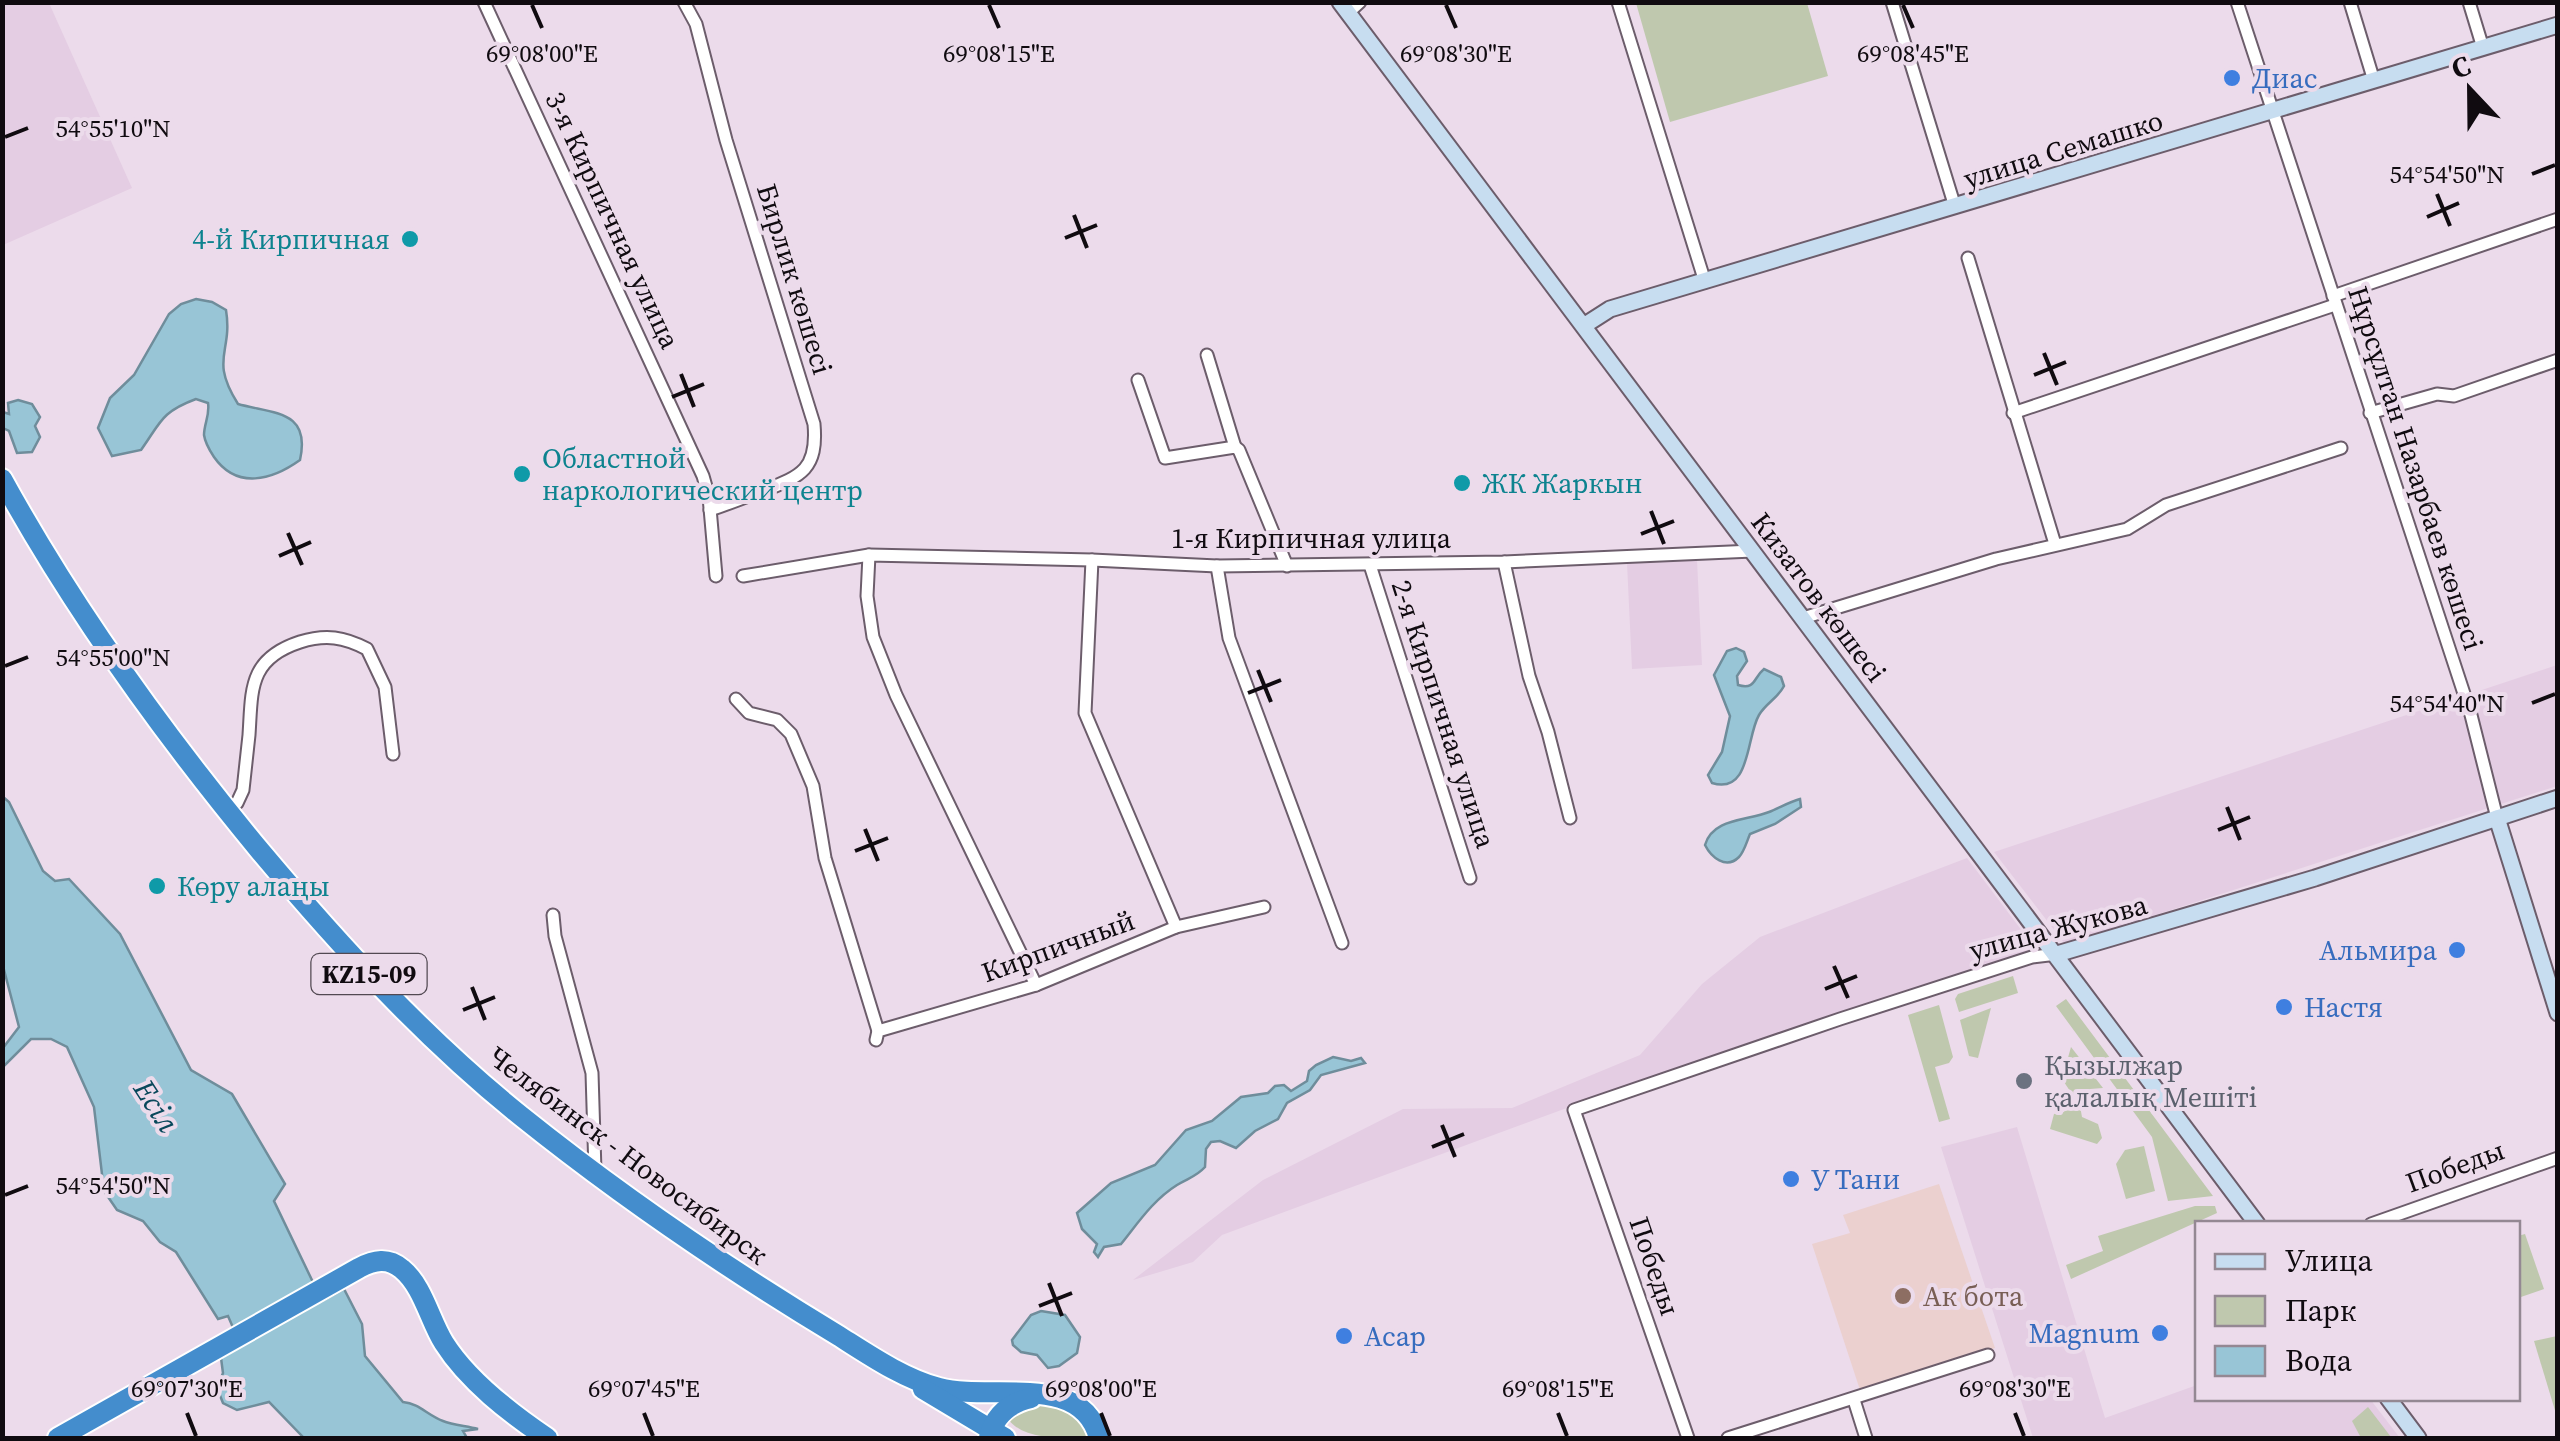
<svg xmlns="http://www.w3.org/2000/svg" width="2560" height="1441" font-family="'Source Serif 4',serif">
<style>
.built{fill:#e4cde3}
.education{fill:#ebd0cf}
.green{fill:#bfc8ae}
.water{fill:#98c5d6;stroke:#6f8d9b;stroke-width:2.5}
.lines{fill:none;stroke-linecap:round;stroke-linejoin:round}
.street-casing{stroke:#6c5d6b;stroke-width:15}
.secondary-casing{stroke:#6c5d6b;stroke-width:19}
.highway-casing{stroke:#fff;stroke-width:24}
.street{stroke:#fff;stroke-width:11}
.secondary{stroke:#c7ddf0;stroke-width:15}
.highway{stroke:#448dcd;stroke-width:20}
.ticks{fill:none;stroke:#100b10;stroke-width:4}
.shop-dot{fill:#3f7fe0;stroke:#ecdbeb;stroke-width:4}
.culture-dot{fill:#0f9aa8;stroke:#ecdbeb;stroke-width:4}
.worship-dot{fill:#6b7280;stroke:#ecdbeb;stroke-width:4}
.education-dot{fill:#8d6e63;stroke:#ecdbeb;stroke-width:4}
.labels{text-anchor:middle;stroke-width:8;stroke-linejoin:round;paint-order:stroke}
.shield{fill:#ecdbeb;stroke:#524952;stroke-width:2.5}
.shield-label{font-size:25px;font-weight:bold;fill:#100b10}
.shop-label{font-size:28px;fill:#366cbe;stroke:#ecdbeb;text-anchor:start}
.street-label{font-size:28px;fill:#100b10;stroke:#ecdbeb}
.culture-label{font-size:28px;fill:#0d838f;stroke:#ecdbeb;text-anchor:start}
.worship-label{font-size:28px;fill:#5b616d;stroke:#ecdbeb;text-anchor:start}
.education-label{font-size:28px;fill:#785e54;stroke:#ecdbeb;text-anchor:start}
.water-label{font-size:30px;font-style:italic;fill:#09485b;stroke:#ecdbeb}
.ticks-label{font-size:25px;text-anchor:middle;fill:#100b10;stroke:#ecdbeb;stroke-width:8;stroke-linejoin:round;paint-order:stroke}
</style>
<rect width="100%" height="100%" fill="#ecdbeb"/>
<g class="built">
<polygon points="3,2 49,3 132,188 3,245"/>
<polygon points="1697,560 1702,665 1632,669 1627,563"/>
<polygon points="2557,665 2557,786 2065,944 1994,852"/>
<polygon points="1967,858 2035,948 1651,1077 1222,1235 1193,1262 1133,1280 1263,1180 1403,1109 1512,1108 1640,1055 1702,984 1760,937"/>
<polygon points="2017,1127 2105,1418 2197,1385 2198,1398 2370,1399 2400,1438 2033,1438 1941,1147"/>
</g>
<polygon class="education" points="1939,1184 1995,1348 1861,1393 1812,1244 1850,1233 1843,1215"/>
<g class="green">
<polygon points="1636,3 1807,3 1828,76 1670,122"/>
<polygon points="2013,976 2018,993 1959,1012 1955,999 1958,994"/>
<polygon points="2066,999 2213,1196 2168,1201 2152,1137 2056,1006"/>
<polygon points="1939,1005 1953,1057 1949,1063 1935,1067 1950,1119 1939,1122 1908,1015"/>
<polygon points="1991,1008 1978,1058 1969,1056 1960,1020"/>
<polygon points="2071,1047 2103,1088 2090,1089 2083,1097 2072,1094 2062,1079"/>
<polygon points="2069,1104 2080,1106 2082,1117 2098,1124 2102,1138 2097,1144 2050,1129 2054,1114 2064,1112"/>
<polygon points="2144,1146 2155,1191 2126,1199 2116,1164 2125,1150"/>
<polygon points="2195,1206 2215,1206 2217,1213 2071,1279 2066,1265 2103,1251 2098,1236"/>
<polygon points="2525,1234 2544,1289 2518,1298 2518,1236"/>
<polygon points="2557,1336 2558,1336 2557,1417 2534,1341"/>
<path d="M1038 1401 1076 1413 1092 1438C1064 1438 1024 1441 1008 1419Z"/>
<polygon points="2368,1407 2391,1437 2361,1438 2352,1421"/>
</g>
<g class="water">
<path d="M196 299 212 302 226 310C233 353 209 358 238 404 274 414 311 410 300 460 272 480 237 490 214 457 210 451 205 442 204 435 204 424 210 415 208 403L196 399C161 412 161 422 141 450L112 456 98 428 110 398 134 375 169 314 181 304Z"/>
<polygon points="18,400 32,404 40,417 35,426 40,437 32,452 17,453 9,431 3,428 3,412 9,414 8,403"/>
<path d="M1736 648 1744 652 1747 661 1737 676 1738 685C1756 690 1753 678 1764 669L1781 677 1784 686C1778 698 1766 703 1759 715 1746 737 1751 795 1712 783L1708 775 1722 752 1730 716 1714 675 1727 651Z"/>
<path d="M2 796 9 802 43 871 55 881 69 879 120 934 191 1070 232 1094 285 1184 274 1201 322 1301 344 1289 362 1324 365 1356 403 1402C420 1404 427 1415 443 1421 453 1425 467 1426 478 1429L463 1431 467 1438H304L269 1402 237 1410 223 1403 217 1388 223 1373 221 1358 241 1346 228 1316 218 1319 176 1252 160 1242 143 1221 117 1210 104 1191 94 1107 67 1047 51 1039H31L3 1067V1048L19 1027 3 966Z"/>
<path d="M1800 799 1801 807 1775 824 1750 834C1747 841 1744 852 1739 857 1726 870 1711 857 1705 845 1713 818 1747 821 1769 812 1779 808 1789 802 1800 799Z"/>
<path d="M1333 1057 1351 1061 1361 1058 1365 1063 1321 1075 1310 1090 1287 1103 1278 1119 1255 1131 1236 1148 1220 1141 1211 1142 1206 1149 1205 1167C1196 1177 1188 1178 1177 1185 1153 1200 1138 1223 1121 1244L1104 1247 1098 1257 1094 1252 1097 1244 1082 1229 1077 1213 1111 1183 1155 1165 1186 1130 1212 1121 1241 1097 1268 1093 1275 1086 1284 1085 1291 1091 1307 1081 1309 1071 1316 1065Z"/>
<polygon points="1041,1311 1065,1315 1080,1337 1077,1353 1059,1366 1048,1368 1037,1355 1021,1352 1013,1345 1012,1340 1031,1315"/>
</g>
<g class="lines">
<g class="street-casing">
<g id="street">
<polyline points="484,2 703,476 709,497 716,576"/>
<path d="M684 2 696 24 726 140 814 424C818 470 801 476 763 491 745 497 728 504 710 510"/>
<polyline points="1618,2 1705,282"/>
<polyline points="1892,2 1955,207"/>
<polyline points="2237,2 2471,715 2497,818"/>
<polyline points="2350,2 2374,81"/>
<polyline points="2469,2 2483,48"/>
<polyline points="1348,13 1360,2"/>
<polyline points="1968,258 2055,544"/>
<polyline points="2333,296 2558,219"/>
<polyline points="1207,355 1235,447"/>
<polyline points="1138,380 1165,458 1235,447 1239,450 1287,566"/>
<polyline points="2013,413 2335,305"/>
<polyline points="2370,413 2437,394 2454,396 2558,360"/>
<polyline points="869,555 867,596 873,637 896,695 1036,985"/>
<polyline points="1092,560 1085,713 1176,927"/>
<polyline points="1504,562 1529,676 1548,732 1570,818"/>
<polyline points="1370,565 1470,878"/>
<polyline points="1217,566 1229,638 1342,943"/>
<polyline points="743,576 869,555 1092,560 1217,566 1504,562 1753,551"/>
<polyline points="1803,618 1996,559 2127,529 2166,505 2341,448"/>
<polyline points="736,699 749,713 777,720 791,734 813,786 825,858 878,1031"/>
<path d="M227 811 237 803 243 790C245 772 247 754 249 735 252 690 248 659 300 642 326 634 344 637 367 649L385 687 393 754"/>
<polyline points="553,915 555,936 592,1073 595,1171"/>
<polyline points="876,1040 878,1031 1036,985 1176,927 1264,907"/>
<polyline points="2371,1224 2558,1158"/>
<polyline points="1854,1400 1866,1438"/>
<polyline points="1688,1438 1574,1110 1840,1019 2032,957 2057,954"/>
<polyline points="1728,1438 1988,1355"/>
</g>
</g>
<g class="secondary-casing">
<g id="secondary">
<polyline points="1340,2 2257,1224"/>
<polyline points="1585,325 1610,309 2558,25"/>
<polyline points="2497,818 2558,1013"/>
<polyline points="2057,954 2315,878 2558,798"/>
<polyline points="2388,1398 2418,1438"/>
</g>
</g>
<g class="highway-casing">
<g id="highway">
<path d="M2 479C75 612 165 736 261 852 340 946 425 1039 521 1116 622 1197 728 1269 839 1336 869 1355 904 1379 939 1388 991 1402 1082 1371 1099 1438"/>
<polyline points="923,1389 1005,1438"/>
<path d="M58 1438 359 1268C374 1260 388 1257 402 1269 423 1286 430 1321 444 1343 468 1381 510 1413 547 1438"/>
<path d="M989 1438C994 1415 1009 1403 1031 1398"/>
</g>
</g>
<use href="#street" class="street"/>
<use href="#secondary" class="secondary"/>
<use href="#highway" class="highway"/>
</g>
<path class="ticks" d="M532 5 542 28M989 5 999 28M1446 5 1456 28M1903 5 1913 28M5 137 28 128M2532 174 2555 165M2437 194 2450 226M1074 215 1087 248M2427 217 2459 203M1065 238 1097 225M2044 353 2057 385M681 374 694 407M2034 375 2066 362M672 397 704 384M1651 511 1664 544M288 533 302 565M1641 534 1674 521M279 556 311 542M5 666 28 657M1258 670 1271 702M1248 693 1281 680M2532 703 2555 694M2227 807 2240 840M865 829 878 861M2218 830 2250 817M855 851 888 838M1834 966 1848 998M472 987 485 1020M1825 989 1857 976M463 1010 495 997M1442 1125 1455 1157M1432 1147 1464 1134M5 1195 28 1186M1049 1283 1062 1316M1039 1306 1072 1293M187 1413 196 1436M644 1413 653 1436M1101 1413 1110 1436M1558 1413 1567 1436M2015 1413 2024 1436"/>
<g class="shop-dot">
<circle cx="2232" cy="78" r="10"/>
<circle cx="2457" cy="950" r="10"/>
<circle cx="2284" cy="1007" r="10"/>
<circle cx="1791" cy="1179" r="10"/>
<circle cx="2160" cy="1333" r="10"/>
<circle cx="1344" cy="1336" r="10"/>
</g>
<g class="culture-dot">
<circle cx="410" cy="239" r="10"/>
<circle cx="522" cy="474" r="10"/>
<circle cx="1462" cy="483" r="10"/>
<circle cx="157" cy="886" r="10"/>
</g>
<circle class="worship-dot" cx="2024" cy="1081" r="10"/>
<circle class="education-dot" cx="1903" cy="1296" r="10"/>
<g class="labels">
<rect class="shield" x="311.5" y="954" width="115" height="40" rx="8"/>
<g class="shield-label">
<text x="369" y="983">KZ15-09</text>
</g>
<g class="shop-label">
<text x="2252" y="88">Диас</text>
<text x="2437" y="960" text-anchor="end">Альмира</text>
<text x="2304" y="1017">Настя</text>
<text x="1811" y="1189">У Тани</text>
<text x="2140" y="1343" text-anchor="end">Magnum</text>
<text x="1364" y="1346">Асар</text>
</g>
<g class="street-label">
<text transform="translate(2063 149) rotate(-17)" y="10">улица Семашко</text>
<text transform="translate(613 220) rotate(65)" y="10">3-я Кирпичная улица</text>
<text transform="translate(795 279) rotate(73)" y="10">Бирлик көшесі</text>
<text transform="translate(2416 468) rotate(72)" y="10">Нұрсұлтан Назарбаев көшесі</text>
<text x="1311" y="548">1-я Кирпичная улица</text>
<text transform="translate(1819 597) rotate(53)" y="10">Кизатов көшесі</text>
<text transform="translate(1444 714) rotate(72)" y="10">2-я Кирпичная улица</text>
<text transform="translate(2058 927) rotate(-15)" y="10">улица Жукова</text>
<text transform="translate(1058 946) rotate(-20)" y="10">Кирпичный</text>
<text transform="translate(628 1155) rotate(37)" y="10">Челябинск - Новосибирск</text>
<text transform="translate(2455 1166) rotate(-20)" y="10">Победы</text>
<text transform="translate(1655 1266) rotate(71)" y="10">Победы</text>
</g>
<g class="culture-label">
<text x="390" y="249" text-anchor="end">4-й Кирпичная</text>
<text x="542" y="468">Областной<tspan x="542" dy="32">наркологический центр</tspan></text>
<text x="1482" y="493">ЖК Жаркын</text>
<text x="177" y="896">Көру алаңы</text>
</g>
<g class="worship-label">
<text x="2044" y="1075">Қызылжар<tspan x="2044" dy="32">қалалық Мешіті</tspan></text>
</g>
<g class="education-label">
<text x="1923" y="1306">Ак бота</text>
</g>
<g class="water-label">
<text transform="translate(156 1106) rotate(57)" y="10">Есіл</text>
</g>
</g>
<g class="ticks-label">
<text x="542" y="62">69°08'00"E</text>
<text x="999" y="62">69°08'15"E</text>
<text x="1456" y="62">69°08'30"E</text>
<text x="1913" y="62">69°08'45"E</text>
<text x="113" y="137">54°55'10"N</text>
<text x="2447" y="183">54°54'50"N</text>
<text x="113" y="666">54°55'00"N</text>
<text x="2447" y="712">54°54'40"N</text>
<text x="113" y="1194">54°54'50"N</text>
<text x="187" y="1397">69°07'30"E</text>
<text x="644" y="1397">69°07'45"E</text>
<text x="1101" y="1397">69°08'00"E</text>
<text x="1558" y="1397">69°08'15"E</text>
<text x="2015" y="1397">69°08'30"E</text>
</g>
<rect width="2560" height="1441" fill="none" stroke="#100b10" stroke-width="10"/>
<rect x="2195" y="1221" width="325" height="180" fill="#ecdbeb" stroke="#948893" stroke-width="2.5"/>
<rect x="2215" y="1254" width="50" height="15" fill="#c7ddf0" stroke="#948893" stroke-width="2.5"/>
<text x="2285" y="1271" font-size="30" fill="#100b10">Улица</text>
<rect x="2215" y="1296" width="50" height="30" fill="#bfc8ae" stroke="#948893" stroke-width="2.5"/>
<text x="2285" y="1321" font-size="30" fill="#100b10">Парк</text>
<rect x="2215" y="1346" width="50" height="30" fill="#98c5d6" stroke="#948893" stroke-width="2.5"/>
<text x="2285" y="1371" font-size="30" fill="#100b10">Вода</text>
<g transform="translate(2470 90) rotate(338)" stroke="#ecdbeb" stroke-width="8" paint-order="stroke">
<path d="M0-8L18 38L0 25L-18 38Z" fill="#100b10"/>
<text y="-15" font-size="28" font-weight="bold" text-anchor="middle" fill="#100b10">С</text>
</g>
</svg>
